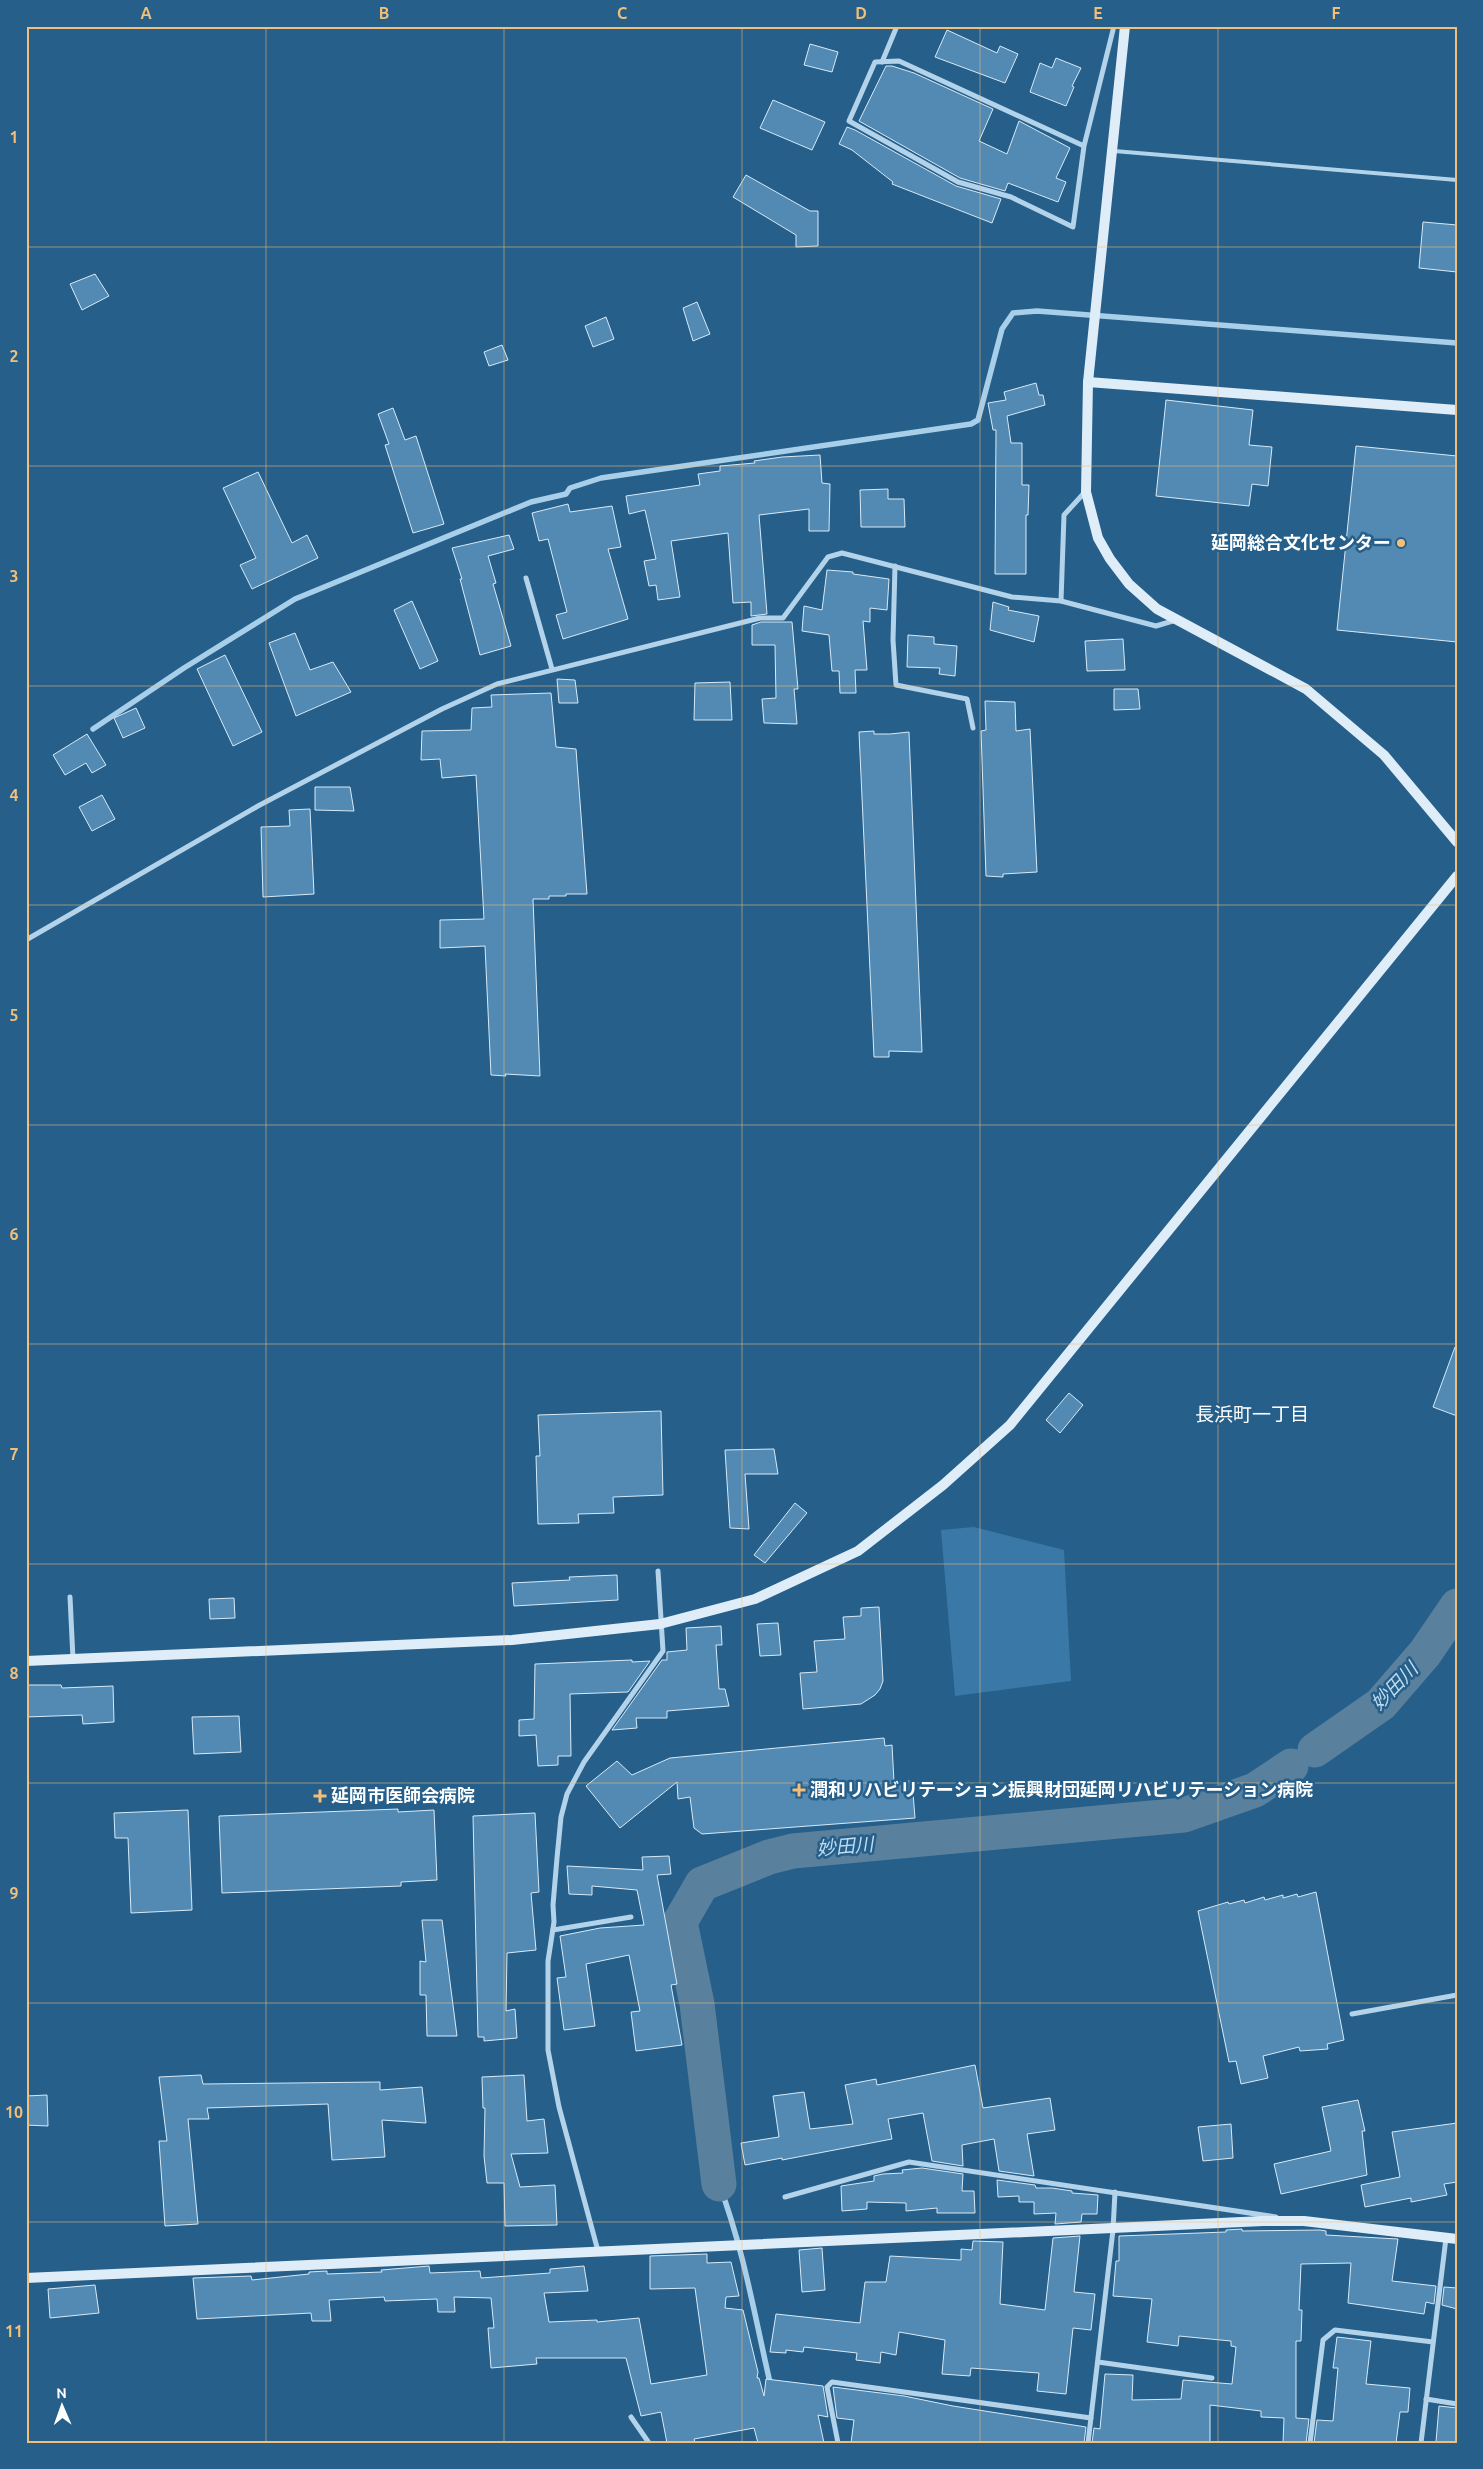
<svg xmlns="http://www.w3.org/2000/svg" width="1483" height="2469" font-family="Ubuntu,'Noto Sans JP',sans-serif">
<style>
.green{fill:#3a79a7}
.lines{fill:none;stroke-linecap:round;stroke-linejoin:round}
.stream{stroke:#a8cfea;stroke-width:5.5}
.river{stroke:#59809d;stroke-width:35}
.building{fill:#528ab3;stroke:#d7eaf7}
.lane{stroke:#b3d3ea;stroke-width:4}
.street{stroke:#b3d3ea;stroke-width:5}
.secondary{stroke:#deedf8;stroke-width:10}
.grid{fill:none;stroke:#f3bf78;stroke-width:1;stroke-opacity:0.55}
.poi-dot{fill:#f3bf78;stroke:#265f8a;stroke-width:2}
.labels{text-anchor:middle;stroke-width:5;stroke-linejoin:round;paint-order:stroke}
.poi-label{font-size:18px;font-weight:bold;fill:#fff;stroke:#265f8a;text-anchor:start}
.neighbourhood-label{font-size:19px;fill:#fff;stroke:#265f8a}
.water-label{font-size:19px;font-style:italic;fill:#bfdcf1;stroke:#265f8a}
.neatline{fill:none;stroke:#f3bf78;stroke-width:2}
.grid-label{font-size:16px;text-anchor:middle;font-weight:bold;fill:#f3bf78}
</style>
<rect width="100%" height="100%" fill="#265f8a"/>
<polygon class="green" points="974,1527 1064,1550 1071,1681 955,1696 941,1530"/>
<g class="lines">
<g class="stream">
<polyline points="93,729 184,668 295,599 531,502 566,494 570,488 601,478 971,424 978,420 1002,329 1013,313 1037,311 1457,343"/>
<path d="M719 2184C744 2250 755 2318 771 2387"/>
</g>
<g class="river">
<polyline points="1315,1750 1381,1704 1425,1653 1457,1606"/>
<polyline points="719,2184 697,2004 680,1922 702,1884 769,1857 793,1851 1184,1815 1255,1790 1291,1766"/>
</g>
</g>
<g class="building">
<polygon points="947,30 997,53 1000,46 1018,54 1005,83 935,57"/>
<polygon points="810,44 838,52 832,72 804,65"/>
<polygon points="1056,58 1081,68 1072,86 1074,87 1066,106 1030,92 1040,63 1052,68"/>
<polygon points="886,66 892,66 914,73 993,109 979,141 1007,154 1019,121 1070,148 1056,178 1066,182 1058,202 1008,183 1005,191 960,178 859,121"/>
<polygon points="773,100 825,122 812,150 760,128"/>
<polygon points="847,127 855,130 956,186 1001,199 992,223 892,184 893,182 852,150 839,144"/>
<polygon points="746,175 810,211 818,211 818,246 796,247 796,235 733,197"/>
<polygon points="1423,222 1457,225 1457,272 1419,268"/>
<polygon points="95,274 109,296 82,310 70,284"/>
<polygon points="697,302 710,334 693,341 683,308"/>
<polygon points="606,317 614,339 593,347 585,326"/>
<polygon points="502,345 508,360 489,366 484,352"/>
<polygon points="1036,383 1039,395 1043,395 1045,405 1007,416 1011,443 1022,443 1022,485 1029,485 1028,515 1026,515 1026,574 995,574 996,430 993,430 988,403 1006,400 1004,392"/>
<polygon points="1166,400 1253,410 1249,445 1272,447 1268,486 1252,484 1249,506 1156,496"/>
<polygon points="393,408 405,440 416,436 444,524 413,533 385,445 389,444 378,414"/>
<polygon points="1356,446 1457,456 1457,642 1337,630"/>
<polygon points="820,455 822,483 830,484 829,531 809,531 809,509 759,515 767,614 751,616 751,602 733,603 728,533 671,541 680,597 658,600 656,585 649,586 644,561 656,559 645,510 629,514 626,496 700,485 698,474 720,471 720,466 755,463 754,461 782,457"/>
<polygon points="258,472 292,543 307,535 318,558 252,589 240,565 256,558 223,488"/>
<polygon points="888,489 888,499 904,499 905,527 861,527 860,490"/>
<polygon points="568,504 570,512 612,506 621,547 608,549 628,619 563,639 556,615 567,612 548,539 539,541 532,513"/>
<polygon points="509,535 514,549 488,556 496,583 493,584 511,646 480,655 460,579 462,579 452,548"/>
<polygon points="827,570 853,572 853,574 889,579 887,610 870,608 870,622 863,621 867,670 855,670 856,693 840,693 839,671 832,671 829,635 802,631 804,606 822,610"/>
<polygon points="412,601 438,661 420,669 394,610"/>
<polygon points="993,602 1009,607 1008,610 1039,616 1034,642 990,630"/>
<polygon points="761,622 792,622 798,689 794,689 797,724 764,723 762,699 776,698 775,645 752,645 752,625"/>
<polygon points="295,633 310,670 333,662 351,692 296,716 269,643"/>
<polygon points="908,635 934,637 934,644 957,646 955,676 939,674 940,668 907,667"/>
<polygon points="1123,639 1125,670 1087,671 1085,641"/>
<polygon points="225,655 262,732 233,746 197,669"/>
<polygon points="557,679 575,680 578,703 559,703"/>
<polygon points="730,682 732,720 694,720 695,683"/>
<polygon points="1114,689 1138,689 1140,709 1114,710"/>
<polygon points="551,693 556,747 576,749 587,894 566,894 566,896 549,896 549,899 533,899 540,1076 505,1074 506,1076 491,1075 485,946 440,948 440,920 484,919 476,775 442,778 440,759 421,760 422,731 471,730 472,708 492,707 491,695"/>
<polygon points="985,701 1015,702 1016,731 1030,729 1037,872 1003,874 1003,877 986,876 981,731 986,730"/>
<polygon points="136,708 145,728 123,738 114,718"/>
<polygon points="874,731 874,734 890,734 909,732 922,1052 889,1051 889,1057 874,1057 859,732"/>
<polygon points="87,734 106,765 92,773 86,763 65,775 53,755"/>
<polygon points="315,787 350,787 354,811 315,810"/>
<polygon points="102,795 115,819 92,831 79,807"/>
<polygon points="310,809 314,894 263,897 261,827 290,826 289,810"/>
<polygon points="1455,1347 1457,1347 1457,1416 1433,1407"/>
<polygon points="1069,1393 1083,1405 1060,1433 1046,1420"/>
<polygon points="661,1411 663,1495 613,1497 614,1513 578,1514 579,1523 538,1524 536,1456 540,1456 538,1415"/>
<polygon points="774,1449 778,1474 745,1474 749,1529 730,1528 725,1450"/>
<polygon points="795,1503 807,1513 765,1563 754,1555"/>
<polygon points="617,1575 618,1600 514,1606 512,1583 570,1580 569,1577"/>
<polygon points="234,1598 235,1618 210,1619 209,1599"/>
<polygon points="879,1607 883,1681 880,1689 875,1695 861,1704 803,1709 800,1673 817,1672 814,1641 845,1639 843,1617 861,1616 861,1608"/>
<polygon points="778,1623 781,1655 760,1656 757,1624"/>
<polygon points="721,1626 722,1645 716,1645 719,1689 725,1689 729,1706 667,1711 667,1718 636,1718 637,1728 612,1730 662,1660 667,1660 667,1652 687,1650 686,1628"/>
<polygon points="632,1660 632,1662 650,1661 628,1692 570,1694 571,1756 558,1756 558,1765 538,1766 536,1735 519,1736 519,1720 534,1719 535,1664"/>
<polygon points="26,1685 61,1685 62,1688 113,1686 114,1722 83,1724 82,1715 26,1717"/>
<polygon points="239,1716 241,1752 194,1754 192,1717"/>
<polygon points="884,1738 885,1746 892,1745 894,1782 912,1781 915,1818 702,1834 694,1828 690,1797 678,1799 677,1782 620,1828 586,1786 617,1761 632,1775 670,1758"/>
<polygon points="398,1809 398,1812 434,1810 437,1880 401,1882 401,1886 222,1893 219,1816"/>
<polygon points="188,1810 192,1910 131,1913 128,1838 115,1838 114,1813"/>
<polygon points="535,1813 539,1892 531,1893 536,1950 507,1953 506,2011 515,2009 517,2038 484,2041 484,2037 478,2037 473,1816"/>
<polygon points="669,1856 671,1874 657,1875 677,1984 671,1985 682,2045 636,2051 631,2012 640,2011 629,1955 586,1964 595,2026 564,2030 557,1978 566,1977 560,1936 600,1928 644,1925 637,1890 592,1886 592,1895 569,1894 567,1866 643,1870 642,1857"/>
<polygon points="1316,1892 1344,2040 1327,2044 1328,2049 1300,2051 1299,2047 1263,2056 1268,2078 1241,2084 1236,2061 1229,2062 1198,1911 1228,1902 1229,1904 1244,1900 1245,1903 1264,1897 1265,1900 1283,1895 1283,1898 1297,1894 1298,1897"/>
<polygon points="422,1920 442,1920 457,2036 427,2036 426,1995 420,1995 420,1961 426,1962"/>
<polygon points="975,2065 983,2108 1050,2098 1055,2130 1027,2134 1034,2176 999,2171 994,2139 962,2145 963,2166 932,2161 923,2113 888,2119 892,2139 782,2160 782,2158 745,2165 741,2143 779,2137 773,2096 804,2092 810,2129 853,2124 845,2085 876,2079 877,2085"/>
<polygon points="201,2075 203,2084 380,2082 380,2090 422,2087 426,2123 382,2120 385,2157 332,2160 328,2104 207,2108 209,2119 188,2119 198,2224 165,2226 159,2141 167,2141 159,2077"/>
<polygon points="524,2075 527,2121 544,2119 548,2153 511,2154 520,2187 555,2185 557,2225 505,2226 504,2183 487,2183 484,2156 485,2108 483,2108 482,2077"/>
<polygon points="47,2095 48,2126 26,2125 26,2096"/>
<polygon points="1358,2100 1365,2131 1362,2131 1367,2175 1281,2194 1274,2164 1331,2151 1322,2107"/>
<polygon points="1457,2123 1457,2182 1444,2184 1447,2195 1411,2202 1411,2198 1365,2207 1361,2185 1400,2177 1392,2132"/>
<polygon points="1231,2124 1233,2158 1203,2161 1198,2127"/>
<polygon points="922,2168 963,2174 962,2191 974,2191 975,2213 937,2213 937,2208 906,2211 906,2203 867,2202 867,2209 842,2211 841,2186 874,2181 874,2176 883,2174 903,2173 902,2170"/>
<polygon points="997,2180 1035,2185 1036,2188 1052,2188 1072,2191 1072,2193 1098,2195 1097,2214 1082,2214 1081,2222 1055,2224 1056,2213 1034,2214 1034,2202 1019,2202 1019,2196 998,2197"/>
<polygon points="1242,2229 1242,2231 1320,2230 1326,2231 1326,2235 1398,2239 1392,2281 1436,2286 1434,2304 1426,2302 1424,2314 1348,2303 1351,2263 1301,2264 1299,2310 1302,2310 1301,2341 1296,2341 1296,2418 1309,2419 1306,2443 1283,2443 1284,2418 1261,2417 1261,2411 1210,2405 1210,2443 1092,2443 1094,2428 1100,2429 1105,2374 1133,2375 1132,2400 1181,2399 1183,2380 1232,2384 1236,2347 1231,2346 1231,2341 1179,2336 1178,2346 1147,2342 1152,2299 1113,2296 1116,2261 1119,2261 1119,2236 1226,2232 1226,2230"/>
<polygon points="1080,2236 1074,2292 1095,2294 1091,2330 1073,2328 1066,2394 1037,2391 1039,2373 971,2368 970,2376 942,2374 945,2340 899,2332 896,2355 881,2352 880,2363 856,2360 857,2353 804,2347 803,2352 786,2350 786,2353 770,2352 776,2314 860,2323 865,2282 886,2282 890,2256 961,2260 961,2249 972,2250 973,2241 1003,2242 1000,2304 1045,2310 1053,2238"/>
<polygon points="822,2248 825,2290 802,2292 799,2250"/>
<polygon points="707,2254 707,2263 731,2262 739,2296 726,2297 725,2308 743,2310 758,2372 757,2378 759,2378 764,2396 766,2379 823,2386 828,2417 818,2415 824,2443 758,2443 754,2428 694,2439 695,2443 667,2443 661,2412 641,2416 626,2358 536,2358 537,2364 491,2368 488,2328 494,2328 491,2298 454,2297 455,2312 438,2312 437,2299 385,2301 384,2297 329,2300 331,2321 312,2321 311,2313 197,2319 193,2278 251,2276 252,2280 309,2274 309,2272 327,2271 327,2274 382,2272 381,2270 429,2266 430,2273 480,2271 481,2278 550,2273 550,2269 584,2266 588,2291 544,2293 549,2322 597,2320 597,2322 639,2318 651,2384 707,2375 695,2288 650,2289 650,2256"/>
<polygon points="95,2285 99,2313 50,2318 48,2289"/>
<polygon points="1444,2287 1457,2288 1457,2309 1442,2305"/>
<polygon points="1337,2337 1371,2341 1366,2384 1410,2388 1408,2412 1400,2412 1396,2443 1314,2443 1317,2420 1333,2421 1338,2368 1333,2368"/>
<polygon points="833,2387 904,2396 953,2406 1086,2427 1084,2443 851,2443 854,2420 837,2418"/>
<polygon points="1439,2406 1457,2408 1457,2443 1436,2442"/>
</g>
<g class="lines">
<polyline class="lane" points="1114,151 1457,180"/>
<g class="street">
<polyline points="882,62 897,26"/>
<polyline points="1084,146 1073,227 1011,197 958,182 849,121 875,62 899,61 1084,146 1114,26"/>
<polyline points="895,566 893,640 896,685 967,699 973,728"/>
<polyline points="526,578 552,669"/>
<polyline points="1061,601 1064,515 1085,492"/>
<polyline points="26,940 258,806 442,709 497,684 760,618 783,618 828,557 842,553 1012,597 1061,601 1156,626 1176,620"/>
<polyline points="70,1597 73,1659"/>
<polyline points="553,1930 631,1917"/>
<polyline points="1352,2014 1457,1995"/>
<polyline points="785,2197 909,2162 1276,2217"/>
<polyline points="598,2251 559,2107 548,2050 548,1961 554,1922 553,1905 557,1858 561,1817 567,1794 584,1762 663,1651 658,1571"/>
<polyline points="1098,2362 1212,2378"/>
<polyline points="1426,2399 1457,2404"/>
<polyline points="631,2417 649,2443"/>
<polyline points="838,2443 827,2387 832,2382 1091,2418"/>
<polyline points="1088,2443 1113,2230 1115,2192"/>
<polyline points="1310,2443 1323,2340 1335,2330 1433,2342"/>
<polyline points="1421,2443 1446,2238"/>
</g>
<g class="secondary">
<polyline points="1125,26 1088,382 1086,492 1098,538 1110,559 1129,584 1157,609 1306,689 1384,755 1457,842"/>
<polyline points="1088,382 1457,410"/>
<polyline points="26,1661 512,1640 660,1624 755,1599 858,1551 943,1485 1010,1425 1457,876"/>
<polyline points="26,2278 1263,2221 1304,2221 1457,2239"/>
</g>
</g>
<path class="grid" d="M266 26V2443M504 26V2443M742 26V2443M980 26V2443M1218 26V2443M26 247H1457M26 466H1457M26 686H1457M26 905H1457M26 1125H1457M26 1344H1457M26 1564H1457M26 1783H1457M26 2003H1457M26 2222H1457"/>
<g class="poi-dot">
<circle cx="1401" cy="543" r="5"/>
<path d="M796.5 1782.5h5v5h5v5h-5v5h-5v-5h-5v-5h5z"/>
<path d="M317.5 1788.5h5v5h5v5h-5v5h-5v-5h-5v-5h5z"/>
</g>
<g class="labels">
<g class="poi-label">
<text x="1391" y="549" text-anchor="end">延岡総合文化センター</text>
<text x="810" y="1796">潤和リハビリテーション振興財団延岡リハビリテーション病院</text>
<text x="331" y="1802">延岡市医師会病院</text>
</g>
<g class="neighbourhood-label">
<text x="1252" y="1421">長浜町一丁目</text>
</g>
<g class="water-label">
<text transform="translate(1394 1686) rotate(-46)" y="7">妙田川</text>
<text transform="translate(845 1846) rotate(-5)" y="7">妙田川</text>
</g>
</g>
<rect width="1483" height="2469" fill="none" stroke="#265f8a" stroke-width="55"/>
<g transform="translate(62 2406) rotate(358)" stroke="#265f8a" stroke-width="4" paint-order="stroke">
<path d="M0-4L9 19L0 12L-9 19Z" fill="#ffffff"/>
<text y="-8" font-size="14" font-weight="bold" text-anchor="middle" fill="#ffffff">N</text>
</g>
<rect x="28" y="28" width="1428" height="2414" class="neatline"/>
<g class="grid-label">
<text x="146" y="19">A</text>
<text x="384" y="19">B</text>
<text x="622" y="19">C</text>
<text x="861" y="19">D</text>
<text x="1098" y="19">E</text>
<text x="1336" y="19">F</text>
<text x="14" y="143">1</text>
<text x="14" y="362">2</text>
<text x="14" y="582">3</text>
<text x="14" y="801">4</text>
<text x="14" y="1021">5</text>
<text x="14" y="1240">6</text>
<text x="14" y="1460">7</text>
<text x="14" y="1679">8</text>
<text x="14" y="1899">9</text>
<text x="14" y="2118">10</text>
<text x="14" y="2337">11</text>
</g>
</svg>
